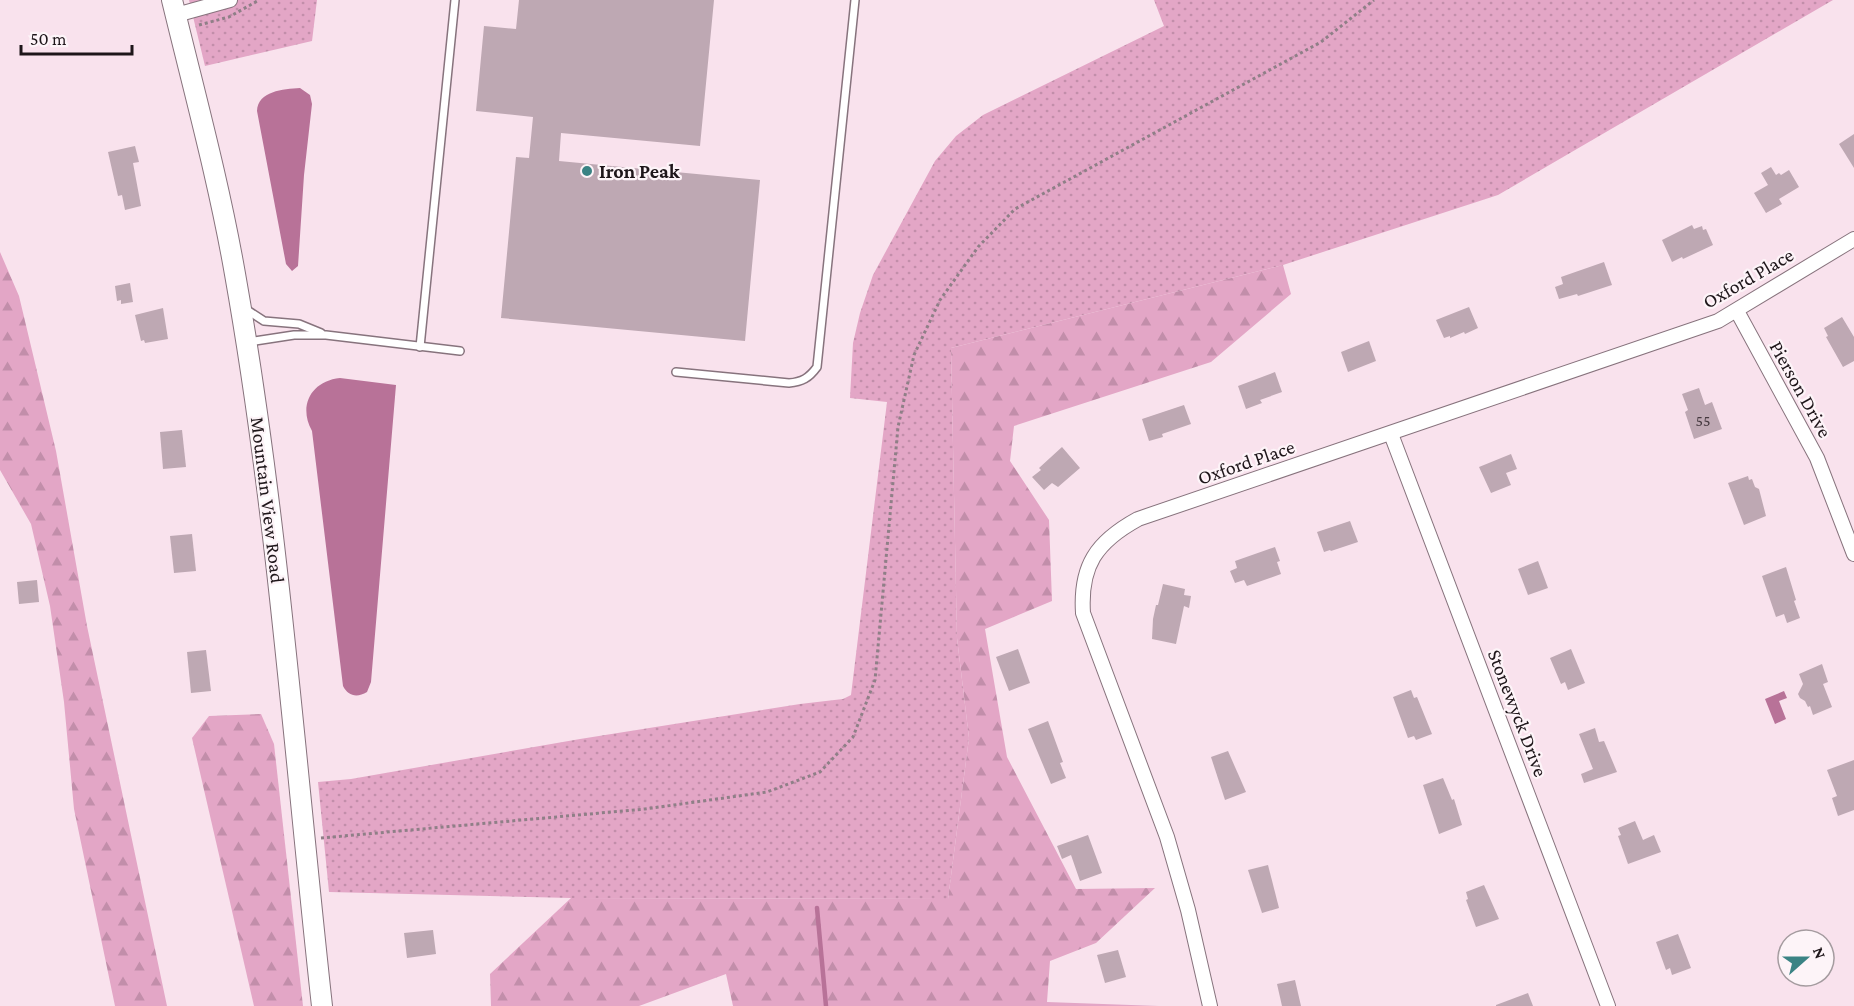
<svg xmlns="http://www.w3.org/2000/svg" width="1854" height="1006" font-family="'Crimson Pro',serif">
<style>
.grass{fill:url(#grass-dots)}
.forest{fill:url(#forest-firs)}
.water{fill:#b87298}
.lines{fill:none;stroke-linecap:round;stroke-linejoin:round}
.stream{stroke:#b87298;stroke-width:4.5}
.building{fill:#bea8b3}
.lane-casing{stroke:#87737d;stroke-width:10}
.street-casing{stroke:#87737d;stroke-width:16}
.secondary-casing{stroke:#87737d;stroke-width:22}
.path{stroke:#8f7f87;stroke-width:3;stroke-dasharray:3 3;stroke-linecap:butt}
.lane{stroke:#fff;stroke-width:7}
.street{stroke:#fff;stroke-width:14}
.secondary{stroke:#fff;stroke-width:20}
.poi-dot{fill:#3a8384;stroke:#fdf4f8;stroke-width:2}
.labels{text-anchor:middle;stroke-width:4.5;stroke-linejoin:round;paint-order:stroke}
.number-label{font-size:16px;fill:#463a40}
.poi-label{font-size:20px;font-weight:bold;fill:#1e161a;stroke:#fdf4f8;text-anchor:start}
.street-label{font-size:20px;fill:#1e161a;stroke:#fdf4f8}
</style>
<defs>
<pattern id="grass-dots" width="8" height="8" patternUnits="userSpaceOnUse" patternTransform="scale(1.5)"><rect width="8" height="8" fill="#e3a6c6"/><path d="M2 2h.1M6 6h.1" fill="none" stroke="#c28eaa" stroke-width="1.8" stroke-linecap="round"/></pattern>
<pattern id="forest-firs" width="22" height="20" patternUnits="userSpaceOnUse" patternTransform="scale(1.5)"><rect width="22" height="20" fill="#e3a6c6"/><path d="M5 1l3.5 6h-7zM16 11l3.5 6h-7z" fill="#c28eaa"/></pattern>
</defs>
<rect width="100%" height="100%" fill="#f9e2ed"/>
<g class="grass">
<polygon points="189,0 317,0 312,41 205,66"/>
<polygon points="1154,0 1833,0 1498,195 1283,265 951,348 957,638 969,738 948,899 571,898 329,892 318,782 351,779 580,739 800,704 843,699 851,695 887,402 850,398 853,343 860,313 873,275 935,161 956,136 983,115 1164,26"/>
</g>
<g class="forest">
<polygon points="0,252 19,296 56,451 87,626 167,1006 115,1006 74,809 64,702 50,606 31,524 0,470"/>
<polygon points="1283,265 1291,294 1211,362 1014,426 1010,461 1049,520 1052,601 985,629 1007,757 1076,889 1155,888 1096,943 1050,961 1047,1002 1159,1006 733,1006 726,974 639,1006 491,1006 490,974 571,898 948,899 969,738 957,638 951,348"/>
<polygon points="261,714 274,744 303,1006 254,1006 192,738 209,716"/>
</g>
<g class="water">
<path d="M300 88 310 95 312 104 304 175 298 266 292 271 286 264 257 111C258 91 283 89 300 88Z"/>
<path d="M340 378 396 385 371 682 367 692C357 698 348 696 343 686L312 431C298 406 311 381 340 378Z"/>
<polygon points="1784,691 1787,698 1779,701 1786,719 1775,724 1765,699"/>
</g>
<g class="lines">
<polyline class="stream" points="817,908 826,1006"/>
</g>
<g class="building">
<polygon points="519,0 714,0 700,146 561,133 559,161 760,180 745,341 501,318 516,157 529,158 533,117 476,111 484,26 516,29"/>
<polygon points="1854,134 1854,168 1839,144"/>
<polygon points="135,146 139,162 133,163 141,206 125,210 122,195 118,196 108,152"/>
<polygon points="1771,167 1776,175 1779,173 1781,175 1789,170 1799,187 1779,199 1782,204 1766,213 1754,193 1768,185 1761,173"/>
<polygon points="1692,225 1694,229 1702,226 1703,230 1706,229 1713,245 1683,259 1682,257 1672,262 1662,240"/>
<polygon points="1604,262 1612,285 1578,296 1577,294 1559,299 1555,287 1563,284 1561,277"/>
<polygon points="130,283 133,302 121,304 121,300 117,301 115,286"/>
<polygon points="1469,307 1478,328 1465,334 1464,332 1450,338 1450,336 1444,338 1436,320"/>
<polygon points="163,308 168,339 145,343 144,340 141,341 135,315"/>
<polygon points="1842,317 1854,337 1854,361 1843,367 1826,337 1828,336 1824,328"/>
<polygon points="1369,341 1376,361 1348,372 1341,352"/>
<polygon points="1275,372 1282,392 1260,400 1262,403 1246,409 1238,386"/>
<polygon points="1699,388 1705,405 1712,402 1722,429 1694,439 1685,412 1688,410 1682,394"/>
<polygon points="1184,405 1191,424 1162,434 1163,437 1149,441 1142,419"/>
<polygon points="182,430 186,467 163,469 160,432"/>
<polygon points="1062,447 1080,468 1058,487 1052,483 1044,490 1032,477 1041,470 1039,468"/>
<polygon points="1511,454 1517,469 1506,473 1511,485 1491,493 1479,467"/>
<polygon points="1748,476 1749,480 1752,479 1755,487 1759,489 1766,516 1744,525 1728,483"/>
<polygon points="1350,521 1358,542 1331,551 1330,550 1324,552 1317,532"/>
<polygon points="192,534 196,571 174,573 170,536"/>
<polygon points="1275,547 1280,561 1277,562 1281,574 1247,586 1244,580 1235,583 1230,571 1237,568 1235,561"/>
<polygon points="1538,561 1548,588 1528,595 1518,569"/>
<polygon points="1786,567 1796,600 1794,601 1800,618 1787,623 1784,614 1776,617 1762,576"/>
<polygon points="37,580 39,602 19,604 17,582"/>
<polygon points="1163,584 1185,589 1184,595 1191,596 1189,608 1184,606 1176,644 1152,639 1153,619 1156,605 1158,605"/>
<polygon points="1018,649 1030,683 1009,691 996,657"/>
<polygon points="1571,649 1585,683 1568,690 1565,682 1561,684 1550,658"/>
<polygon points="206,650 211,691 191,693 187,652"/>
<polygon points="1822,664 1828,682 1823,684 1832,707 1813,715 1810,706 1808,707 1805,701 1800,698 1798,694 1803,684 1799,674"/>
<polygon points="1411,690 1414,698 1417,697 1432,734 1416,740 1414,736 1408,738 1393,697"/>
<polygon points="1048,721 1063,762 1060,763 1066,778 1051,784 1028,729"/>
<polygon points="1595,728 1599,742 1604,741 1617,772 1584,783 1581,774 1593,769 1579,734"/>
<polygon points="1228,751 1246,792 1225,800 1211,757"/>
<polygon points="1854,760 1854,810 1838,816 1832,798 1837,796 1827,770"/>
<polygon points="1443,778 1452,800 1454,799 1462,825 1439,834 1423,785"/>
<polygon points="1635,821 1643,840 1654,835 1661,852 1628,864 1618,836 1621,835 1618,828"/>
<polygon points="1088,835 1102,873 1080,881 1071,855 1062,859 1057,846"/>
<polygon points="1268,865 1279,908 1262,913 1248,870"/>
<polygon points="1484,885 1499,919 1476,927 1466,900 1468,899 1466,892"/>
<polygon points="433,930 436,954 407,958 404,933"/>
<polygon points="1678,934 1691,968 1672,975 1670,968 1666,970 1656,942"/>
<polygon points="1118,950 1126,977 1105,983 1097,955"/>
<polygon points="1295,980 1301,1006 1282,1006 1277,984"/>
<polygon points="1528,993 1533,1006 1496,1006 1496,1005"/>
</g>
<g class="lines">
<g class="lane-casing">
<g id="lane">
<polyline points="244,308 264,321 299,324 321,333"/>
<polyline points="248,342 294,335 326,335 460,351"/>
<polyline points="420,347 455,0"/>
<path d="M676 372 789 383C802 382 809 378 817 367L855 0"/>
</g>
</g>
<g class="street-casing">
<g id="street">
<polyline points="176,15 230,0"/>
<polyline points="1737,311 1817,458 1854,554"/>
<polyline points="1391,434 1608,1006"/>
<path d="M1210 1006 1188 910 1167 837 1083 613C1080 566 1096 542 1138 519L1718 321 1854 239"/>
</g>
</g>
<g class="secondary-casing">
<path id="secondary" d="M172 0C194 91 219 182 235 274 278 516 295 762 322 1006"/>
</g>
<g class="path">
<polyline points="199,25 229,17 259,0"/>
<polyline points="321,838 645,809 767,792 820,772 853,737 875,680 898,427 914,355 940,300 978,247 1015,209 1321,42 1374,0"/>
</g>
<use href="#lane" class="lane"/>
<use href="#street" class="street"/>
<use href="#secondary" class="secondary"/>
</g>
<circle class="poi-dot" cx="587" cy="171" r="6"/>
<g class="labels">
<g class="number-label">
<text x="1703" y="426">55</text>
</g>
<g class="poi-label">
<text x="599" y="178">Iron Peak</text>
</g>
<g class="street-label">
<text transform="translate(1748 278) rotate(-30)" y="7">Oxford Place</text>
<text transform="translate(1801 389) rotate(61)" y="7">Pierson Drive</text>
<text transform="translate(1246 462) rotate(-19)" y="7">Oxford Place</text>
<text transform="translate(268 500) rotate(83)" y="7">Mountain View Road</text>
<text transform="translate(1518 713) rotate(69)" y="7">Stonewyck Drive</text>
</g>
</g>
<g transform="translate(1806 958) rotate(69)"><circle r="28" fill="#fdf4f8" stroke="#a49b9f" stroke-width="1.5"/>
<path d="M0-4.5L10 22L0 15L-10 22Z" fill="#3a8384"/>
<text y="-9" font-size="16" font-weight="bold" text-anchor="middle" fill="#1e161a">N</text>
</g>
<path d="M21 45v9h111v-9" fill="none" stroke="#1e161a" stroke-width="3"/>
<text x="30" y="45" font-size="18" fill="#1e161a" stroke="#fdf4f8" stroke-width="4.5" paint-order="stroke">50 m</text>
</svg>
